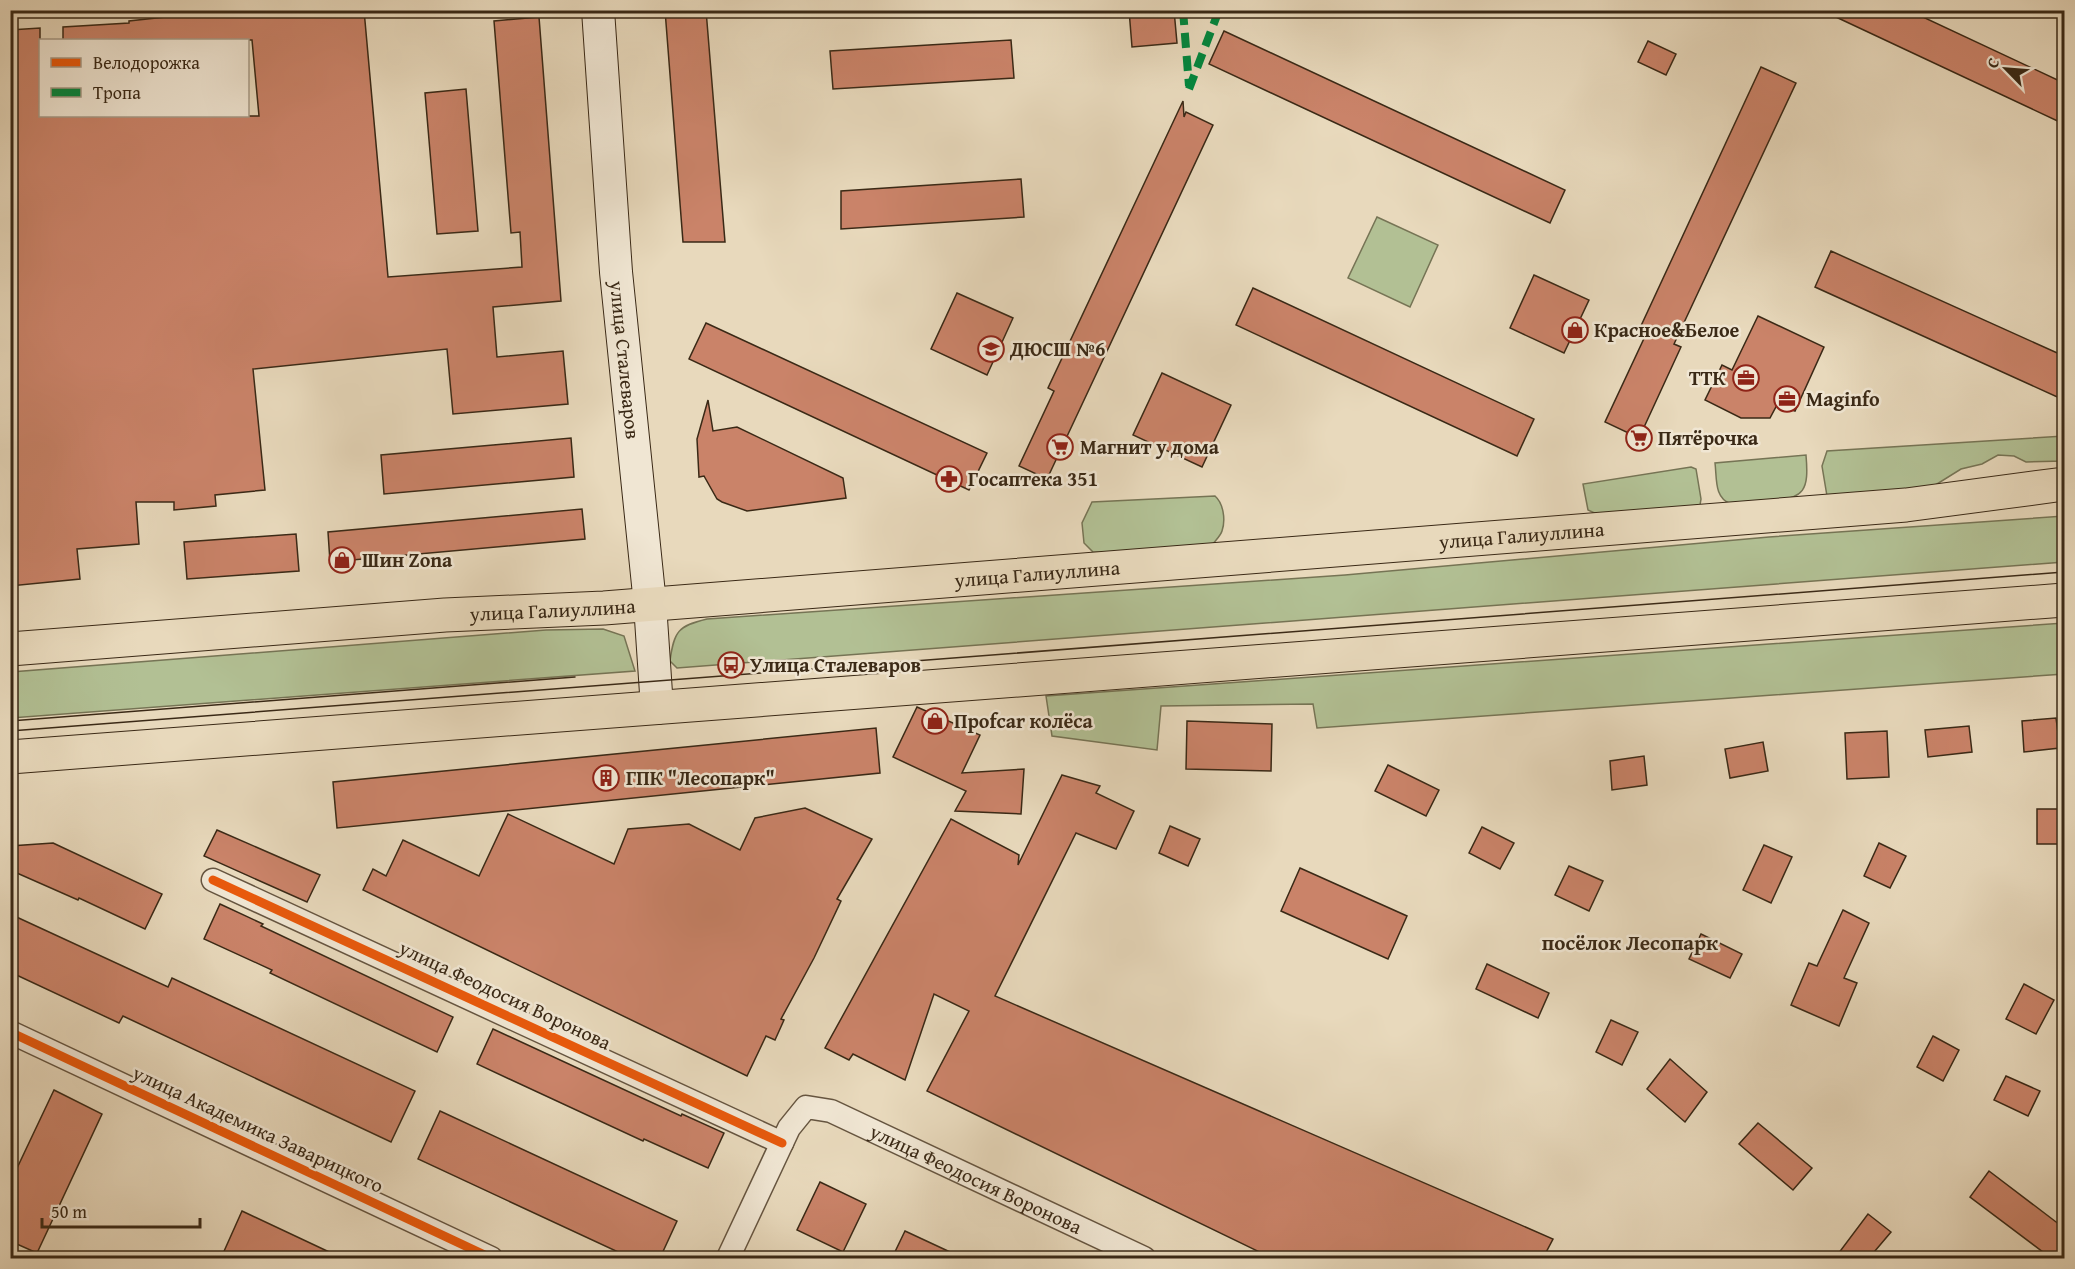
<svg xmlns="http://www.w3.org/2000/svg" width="2075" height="1269" font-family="'Gentium Book Plus',serif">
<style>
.green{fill:#b2c094;stroke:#767455;stroke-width:1.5}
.building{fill:#ca8369;stroke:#3a2916;stroke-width:1.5}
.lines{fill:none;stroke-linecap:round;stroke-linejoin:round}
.minor-casing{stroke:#665540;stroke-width:25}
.secondary-casing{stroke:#3a2916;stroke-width:34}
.primary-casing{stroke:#3a2916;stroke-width:35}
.minor{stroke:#f0e6d3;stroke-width:22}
.secondary{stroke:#f0e6d3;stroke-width:32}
.primary{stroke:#e8d9bc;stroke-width:33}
.tram{stroke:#3a2916;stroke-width:1.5}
.quiet{stroke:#00873e;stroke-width:8;stroke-dasharray:15 8;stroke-linecap:butt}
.cycleway-casing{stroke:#f0e6d3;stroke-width:13}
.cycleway{stroke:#e8590c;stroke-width:9}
.labels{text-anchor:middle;stroke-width:5;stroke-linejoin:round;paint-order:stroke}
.poi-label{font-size:20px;font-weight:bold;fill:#3a2916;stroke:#f0e6d3;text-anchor:start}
.street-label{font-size:20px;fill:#3a2916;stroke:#f0e6d3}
.neighbourhood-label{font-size:21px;font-weight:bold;fill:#3a2916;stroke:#f0e6d3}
</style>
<rect width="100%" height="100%" fill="#e8d9bc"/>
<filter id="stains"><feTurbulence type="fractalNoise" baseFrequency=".00333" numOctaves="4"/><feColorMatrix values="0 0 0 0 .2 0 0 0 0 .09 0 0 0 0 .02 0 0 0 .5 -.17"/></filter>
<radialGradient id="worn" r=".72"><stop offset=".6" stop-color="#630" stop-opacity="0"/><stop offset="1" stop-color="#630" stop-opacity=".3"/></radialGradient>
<g class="green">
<polygon points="1377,217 1438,245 1410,307 1348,278"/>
<polygon points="2064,436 2064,461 2026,462 2014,456 1998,455 1982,464 1961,469 1929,489 1827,496 1822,466 1827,451"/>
<path d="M1806 455C1809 490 1805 499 1770 501 1757 502 1744 503 1731 504 1714 498 1717 479 1715 463Z"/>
<polygon points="1691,467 1696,469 1701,499 1700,505 1603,517 1588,510 1583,484"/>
<path d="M1215 496C1223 503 1226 519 1222 531 1221 535 1216 540 1213 544L1110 553 1093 552 1084 543 1082 523 1092 502Z"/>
<path d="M2064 516V562L677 668 670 661C674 631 678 626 707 619L1345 575 1769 537Z"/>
<polygon points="2064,623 2064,674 1317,728 1313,704 1161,706 1157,750 1052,736 1046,696"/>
<polygon points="603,629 624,636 635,671 11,718 11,672 546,630"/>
</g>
<g class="building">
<polygon points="262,10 364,10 388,277 522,267 520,232 511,233 494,21 539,17 561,301 493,307 497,357 563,351 568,404 453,414 447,349 253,369 265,490 215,495 216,506 174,510 174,502 136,502 139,544 77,549 80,579 10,586 10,30 40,28 40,116 259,116 252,40 63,40 63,27 129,23 129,21 193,14"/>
<polygon points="665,10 706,10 725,242 683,242"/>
<polygon points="1129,10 1174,10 1177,43 1132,47"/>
<polygon points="1821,10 1908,10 2064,83 2064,124"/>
<polygon points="1224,31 1565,190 1550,223 1209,64"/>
<polygon points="1011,40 1014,78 833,89 830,51"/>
<polygon points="1648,41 1676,54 1666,75 1638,62"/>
<polygon points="1761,67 1796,83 1674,344 1681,347 1639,438 1605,422 1647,332 1640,328"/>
<polygon points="466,89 478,231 437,234 425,93"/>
<polygon points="1183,101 1184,117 1186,112 1213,125 1047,479 1019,466 1054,391 1048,388"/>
<polygon points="1021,179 1024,217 841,229 841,191"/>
<polygon points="1831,251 2064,356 2064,400 1815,287"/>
<polygon points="1534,275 1589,300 1564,353 1510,328"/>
<polygon points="1253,288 1534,419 1517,456 1236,325"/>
<polygon points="957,293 1013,318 987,375 931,349"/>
<polygon points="1758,316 1824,347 1795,411 1777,405 1770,418 1741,418 1705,400 1722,365 1732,370"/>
<polygon points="706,323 987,453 969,490 689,359"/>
<polygon points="1162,373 1231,405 1202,467 1133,435"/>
<polygon points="708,400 713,431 737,427 843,478 846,498 747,511 722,502 717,499 704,476 699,477 697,439"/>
<polygon points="571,438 574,477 384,494 381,455"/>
<polygon points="582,509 585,539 330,562 328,532"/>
<polygon points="296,534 299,571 187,579 184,542"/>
<polygon points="917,707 980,735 962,773 1024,769 1021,814 955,811 966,791 893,757"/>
<polygon points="2056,718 2060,748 2024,752 2022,721"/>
<polygon points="1187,721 1272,724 1271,771 1186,769"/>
<polygon points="1969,726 1972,752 1928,757 1925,730"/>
<polygon points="876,728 880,773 337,828 333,782"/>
<polygon points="1887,731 1889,777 1847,779 1845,733"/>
<polygon points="1763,742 1768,771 1730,778 1725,749"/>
<polygon points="1644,756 1647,785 1612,790 1610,761"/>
<polygon points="1388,765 1439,790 1426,816 1375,791"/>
<polygon points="1062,775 1100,786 1096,793 1134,811 1116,849 1076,833 995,996 1553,1239 1543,1258 1272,1258 927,1091 969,1011 934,994 905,1080 853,1054 849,1060 825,1048 951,819 1019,855 1018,865"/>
<polygon points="805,808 872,839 837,899 841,901 814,958 781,1019 784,1020 775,1040 766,1036 747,1076 363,890 373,869 386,876 403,840 479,876 508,814 614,864 628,829 689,824 740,850 755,818"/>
<rect x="2037" y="809" width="27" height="35"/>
<polygon points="1170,826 1200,839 1188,866 1159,853"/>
<polygon points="1482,827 1514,843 1500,869 1469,853"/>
<polygon points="217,830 320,875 307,902 204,856"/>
<polygon points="53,843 162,894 145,929 79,898 78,900 10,870 10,846"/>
<polygon points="1879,843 1906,856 1890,888 1864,876"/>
<polygon points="1764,845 1792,857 1771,903 1743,890"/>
<polygon points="1569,866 1603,881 1589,911 1555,895"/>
<polygon points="1300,868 1407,916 1388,959 1281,911"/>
<polygon points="220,904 263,924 261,926 453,1017 437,1052 270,973 272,970 204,939"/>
<polygon points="1843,910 1869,923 1844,978 1857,983 1839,1026 1791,1005 1809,963 1817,966"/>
<polygon points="10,914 168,987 172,978 415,1091 391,1142 123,1016 119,1023 10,972"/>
<polygon points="1701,934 1742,954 1730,978 1689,959"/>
<polygon points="1487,964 1549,993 1538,1018 1476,989"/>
<polygon points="2024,984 2054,1000 2036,1034 2006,1019"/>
<polygon points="1611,1020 1638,1032 1622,1065 1596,1052"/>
<polygon points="493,1029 681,1116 682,1114 724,1133 708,1168 644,1139 643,1141 477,1064"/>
<polygon points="1933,1036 1959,1050 1943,1081 1917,1067"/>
<polygon points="1670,1059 1707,1092 1685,1122 1647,1089"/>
<polygon points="2006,1076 2040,1091 2028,1116 1994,1100"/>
<polygon points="54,1090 102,1114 37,1253 10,1241 10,1183"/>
<polygon points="440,1111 677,1221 660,1258 631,1258 418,1159"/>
<polygon points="1758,1123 1812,1168 1793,1190 1739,1144"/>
<polygon points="1989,1171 2064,1228 2064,1250 2058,1258 2051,1258 1970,1197"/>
<polygon points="820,1182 866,1204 843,1252 797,1230"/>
<polygon points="242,1211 342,1258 221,1258"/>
<polygon points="1868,1214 1891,1232 1869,1258 1835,1258"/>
<polygon points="905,1231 963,1258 892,1258"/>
</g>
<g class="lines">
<g class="minor-casing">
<g id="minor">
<polyline points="213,880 782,1143"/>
<polyline points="10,1032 491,1258"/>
<path id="s1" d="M728 1258 789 1128 806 1107 831 1111 1144 1258"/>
</g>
</g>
<g class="secondary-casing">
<g id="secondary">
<path id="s2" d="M598 10 616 272 650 604 657 708"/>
</g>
</g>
<g class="primary-casing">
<g id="primary">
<path id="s3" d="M10 649 445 615 604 608 1906 505 2064 484"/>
<polyline points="10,757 2064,600"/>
</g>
</g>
<use href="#minor" class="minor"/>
<use href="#secondary" class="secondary"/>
<use href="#primary" class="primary"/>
<g class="tram">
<polyline points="10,721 575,677"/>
<polyline points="10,731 2064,572"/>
</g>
<g class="quiet">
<polyline points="1183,10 1189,86"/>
<polyline points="1189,89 1219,10"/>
</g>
<g class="cycleway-casing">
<g id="cycleway">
<polyline points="213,880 782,1143"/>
<polyline points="10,1032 491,1258"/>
</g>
</g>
<use href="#cycleway" class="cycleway"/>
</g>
<defs>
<g id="shop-ring" transform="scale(1.35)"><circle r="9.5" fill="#f0e6d3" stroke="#8f2418" stroke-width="1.5"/><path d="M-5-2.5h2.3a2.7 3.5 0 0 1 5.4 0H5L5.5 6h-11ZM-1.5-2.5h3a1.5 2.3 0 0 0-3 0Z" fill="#8f2418"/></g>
<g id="school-ring" transform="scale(1.35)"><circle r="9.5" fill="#f0e6d3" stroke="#8f2418" stroke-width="1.5"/><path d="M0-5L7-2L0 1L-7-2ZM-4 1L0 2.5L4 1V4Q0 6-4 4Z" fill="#8f2418"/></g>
<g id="office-ring" transform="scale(1.35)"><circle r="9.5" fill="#f0e6d3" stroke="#8f2418" stroke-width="1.5"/><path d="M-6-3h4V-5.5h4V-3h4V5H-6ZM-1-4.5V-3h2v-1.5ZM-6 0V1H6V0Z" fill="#8f2418"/></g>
<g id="supermarket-ring" transform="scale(1.35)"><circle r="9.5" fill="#f0e6d3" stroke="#8f2418" stroke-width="1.5"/><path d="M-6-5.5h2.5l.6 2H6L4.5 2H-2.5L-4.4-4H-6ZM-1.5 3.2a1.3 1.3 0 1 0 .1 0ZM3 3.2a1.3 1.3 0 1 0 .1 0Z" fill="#8f2418"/></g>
<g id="pharmacy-ring" transform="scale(1.35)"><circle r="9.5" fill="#f0e6d3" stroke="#8f2418" stroke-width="1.5"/><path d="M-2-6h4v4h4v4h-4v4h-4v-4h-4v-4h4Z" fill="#8f2418"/></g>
<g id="bus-ring" transform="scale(1.35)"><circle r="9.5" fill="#f0e6d3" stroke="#8f2418" stroke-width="1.5"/><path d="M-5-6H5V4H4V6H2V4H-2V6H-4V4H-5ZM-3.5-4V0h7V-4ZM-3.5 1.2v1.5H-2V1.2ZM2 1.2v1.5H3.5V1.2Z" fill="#8f2418"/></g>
<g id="building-ring" transform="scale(1.35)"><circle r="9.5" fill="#f0e6d3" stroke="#8f2418" stroke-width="1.5"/><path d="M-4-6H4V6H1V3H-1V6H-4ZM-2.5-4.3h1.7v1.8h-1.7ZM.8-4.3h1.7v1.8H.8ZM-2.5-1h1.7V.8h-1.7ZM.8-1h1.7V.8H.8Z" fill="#8f2418"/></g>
</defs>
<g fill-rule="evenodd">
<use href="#shop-ring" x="1575" y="330"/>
<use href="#school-ring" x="991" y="349"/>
<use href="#office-ring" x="1746" y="378"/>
<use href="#office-ring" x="1787" y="399"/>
<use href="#supermarket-ring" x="1639" y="438"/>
<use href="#supermarket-ring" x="1060" y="447"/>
<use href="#pharmacy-ring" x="949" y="479"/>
<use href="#shop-ring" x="342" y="560"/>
<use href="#bus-ring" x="731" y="665"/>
<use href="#shop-ring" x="935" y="721"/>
<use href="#building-ring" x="606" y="778"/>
</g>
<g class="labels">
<g class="poi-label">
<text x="1594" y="337">Красное&amp;Белое</text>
<text x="1010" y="356">ДЮСШ №6</text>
<text x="1726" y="385" text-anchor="end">ТТК</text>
<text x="1806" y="406">Maginfo</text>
<text x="1658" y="445">Пятёрочка</text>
<text x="1080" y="454">Магнит у дома</text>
<text x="968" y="486">Госаптека 351</text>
<text x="362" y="567">Шин Zona</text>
<text x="750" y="672">Улица Сталеваров</text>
<text x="954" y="728">Проfcar колёса</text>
<text x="626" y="785">ГПК "Лесопарк"</text>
</g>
<g class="street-label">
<text dy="7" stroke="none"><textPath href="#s2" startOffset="351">улица Сталеваров</textPath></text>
<text dy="7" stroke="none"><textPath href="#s3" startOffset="1516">улица Галиуллина</textPath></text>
<text dy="7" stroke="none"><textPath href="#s3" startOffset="1030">улица Галиуллина</textPath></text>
<text dy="7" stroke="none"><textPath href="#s3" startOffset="544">улица Галиуллина</textPath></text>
<text transform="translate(505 995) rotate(25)" y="7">улица Феодосия Воронова</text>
<text transform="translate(258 1129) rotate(25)" y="7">улица Академика Заварицкого</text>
<text dy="7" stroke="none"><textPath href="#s1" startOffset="356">улица Феодосия Воронова</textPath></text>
</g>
<g class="neighbourhood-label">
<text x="1630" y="950">посёлок Лесопарк</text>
</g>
</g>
<rect width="2075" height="1269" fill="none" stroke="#e8d9bc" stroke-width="36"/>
<rect x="12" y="12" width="2051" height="1245" fill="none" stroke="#3a2916" stroke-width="3"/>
<rect x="18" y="18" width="2039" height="1233" fill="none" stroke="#3a2916" stroke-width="1.5"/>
<rect x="39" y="39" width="210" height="78" fill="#f0e6d3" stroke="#a79a87" stroke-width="1.5"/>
<rect x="51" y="58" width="30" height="9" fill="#e8590c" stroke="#a79a87" stroke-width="1.5"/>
<text x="93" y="69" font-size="18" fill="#3a2916">Велодорожка</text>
<rect x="51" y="88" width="30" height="9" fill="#00873e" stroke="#a79a87" stroke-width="1.5"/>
<text x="93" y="99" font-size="18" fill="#3a2916">Тропа</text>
<g transform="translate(2006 69) rotate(295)" stroke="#f0e6d3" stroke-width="4.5" paint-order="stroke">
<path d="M0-4.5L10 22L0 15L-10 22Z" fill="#3a2916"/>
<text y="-9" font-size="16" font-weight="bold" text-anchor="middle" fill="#3a2916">С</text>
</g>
<path d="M42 1218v9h158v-9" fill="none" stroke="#3a2916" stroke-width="3"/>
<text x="51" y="1218" font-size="18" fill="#3a2916" stroke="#f0e6d3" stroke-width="4.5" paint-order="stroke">50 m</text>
<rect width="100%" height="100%" filter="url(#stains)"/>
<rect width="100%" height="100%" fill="url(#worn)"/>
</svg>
